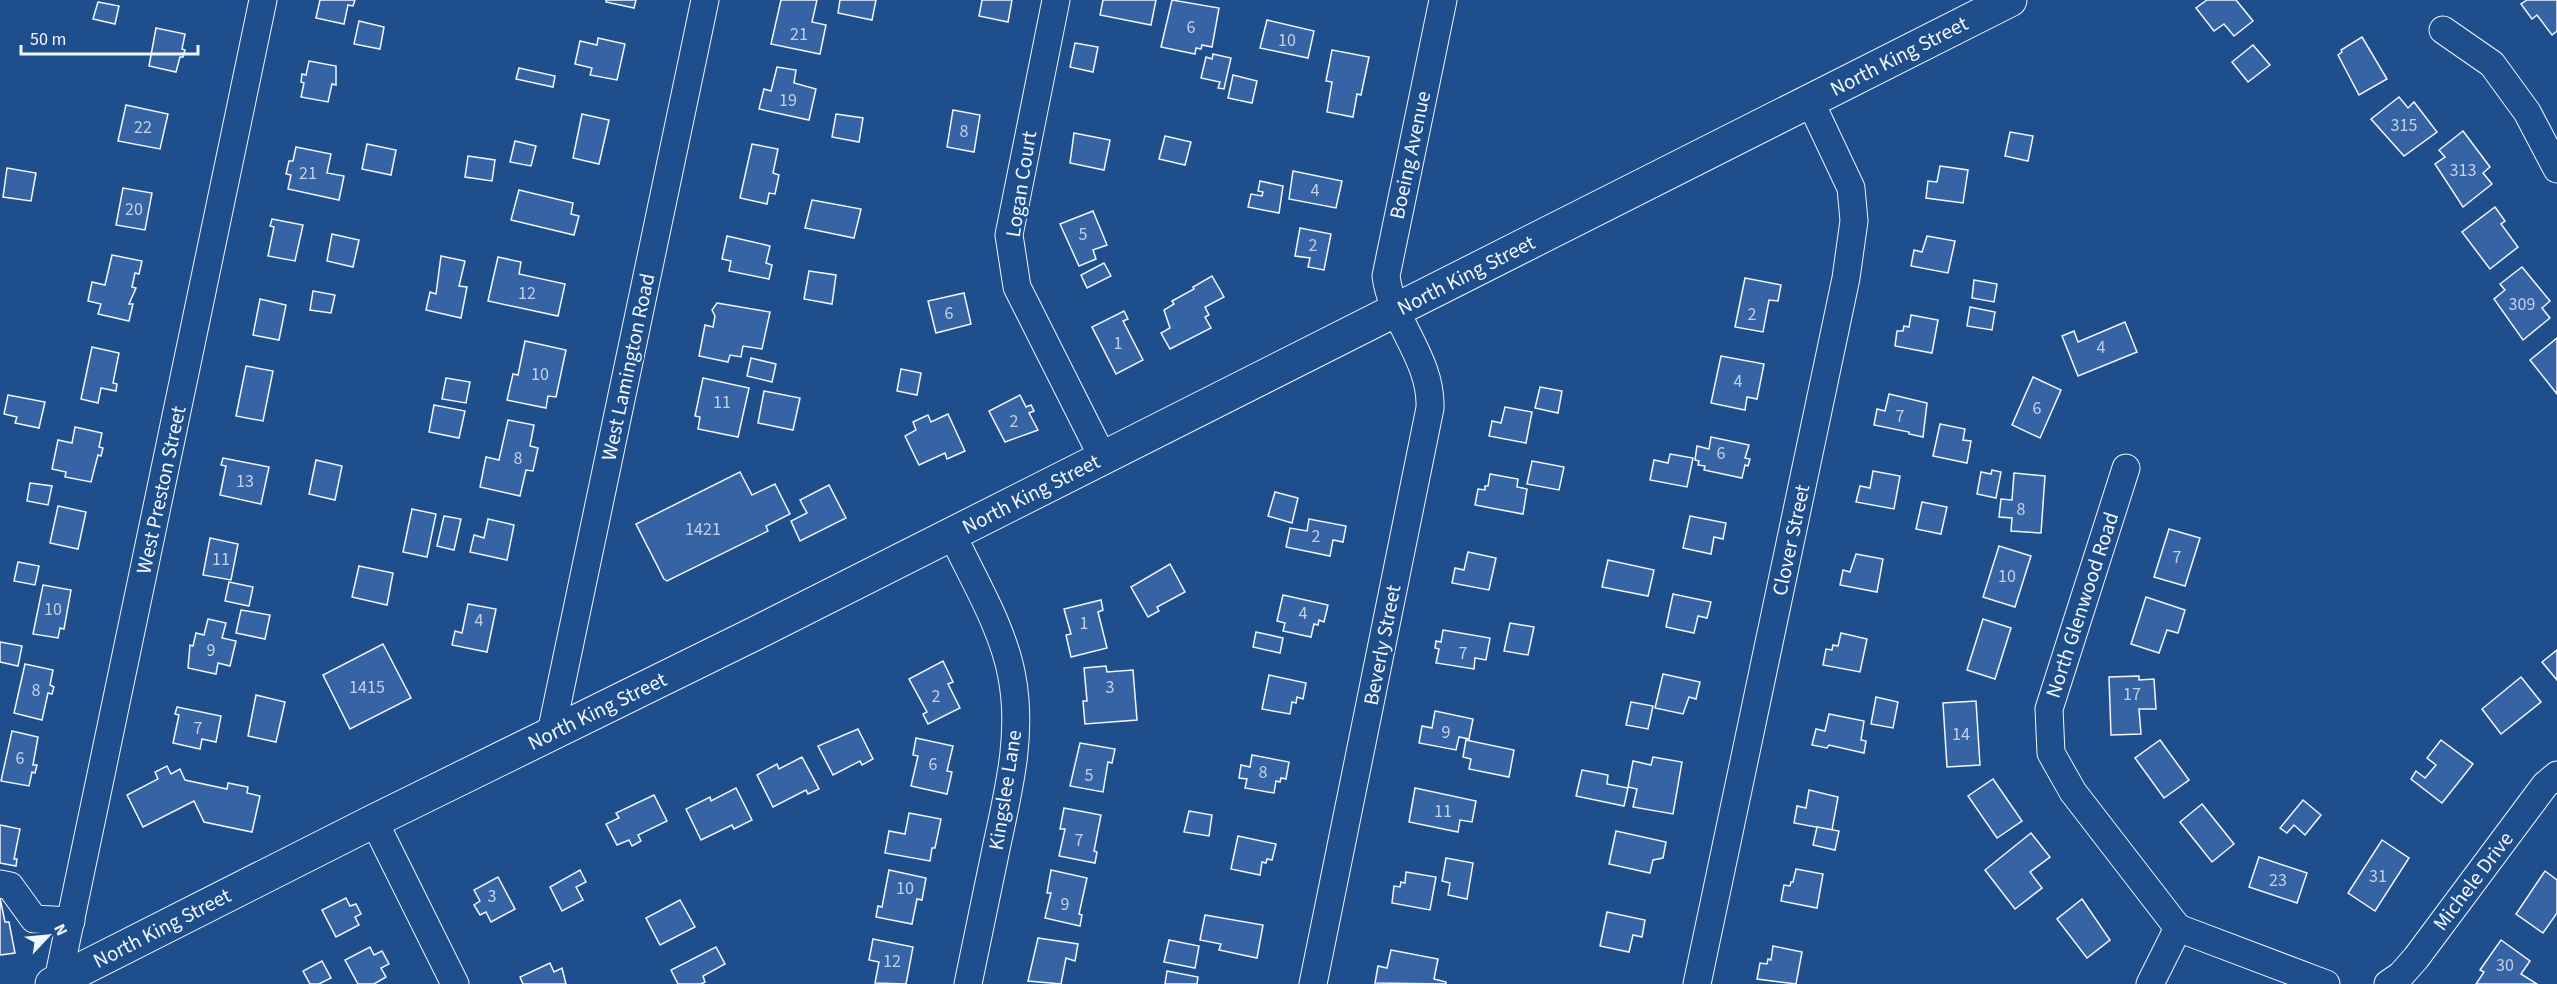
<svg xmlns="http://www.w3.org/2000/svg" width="2557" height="984" font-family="'Source Sans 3',sans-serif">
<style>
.building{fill:#3563a3;stroke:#f2f6ff;stroke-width:1.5}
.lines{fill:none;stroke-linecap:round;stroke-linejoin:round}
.minor-casing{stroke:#f2f6ff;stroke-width:29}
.major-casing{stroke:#f2f6ff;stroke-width:35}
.minor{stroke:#1f4e8c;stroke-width:27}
.major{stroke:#1f4e8c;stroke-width:33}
.labels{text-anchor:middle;stroke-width:4.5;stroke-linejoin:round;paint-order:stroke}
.number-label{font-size:18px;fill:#c3d1e8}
.street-label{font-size:21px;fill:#f2f6ff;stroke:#1f4e8c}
</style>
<rect width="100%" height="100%" fill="#1f4e8c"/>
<g class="building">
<polygon points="320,0 355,0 353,6 348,5 344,24 316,18"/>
<polygon points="606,0 636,0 634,8 606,2"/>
<polygon points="781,0 817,0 812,22 826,25 820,54 771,44"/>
<polygon points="840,0 876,0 872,20 838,13"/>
<polygon points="982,0 1012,0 1008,22 979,16"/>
<polygon points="1103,0 1156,0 1151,25 1100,15"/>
<polygon points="1172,0 1219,8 1212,47 1202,45 1201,49 1196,48 1195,54 1161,47"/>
<polygon points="2207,0 2236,0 2253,21 2234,36 2224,24 2214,31 2196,8"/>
<polygon points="2527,0 2557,0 2557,31 2552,35 2537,15 2532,19 2521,4"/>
<polygon points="98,2 119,6 115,24 93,19"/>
<polygon points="1267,20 1314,31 1308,58 1260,48"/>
<polygon points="359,21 384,27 380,49 354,44"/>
<polygon points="156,28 185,34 182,49 185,50 183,57 180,57 176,72 149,66"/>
<polygon points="2362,37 2387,79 2359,95 2338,55 2342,52 2341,50"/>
<polygon points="598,38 625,44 617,80 590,75 592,68 575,64 580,41 597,45"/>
<polygon points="1075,43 1098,47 1093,72 1070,67"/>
<polygon points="2253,45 2270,65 2248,82 2232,62"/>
<polygon points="1332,50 1369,57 1361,95 1357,94 1353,117 1327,112 1332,82 1326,81"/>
<polygon points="1213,54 1231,58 1224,89 1218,88 1220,82 1201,78 1206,57 1212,59"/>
<polygon points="309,61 336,66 336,85 332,84 328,102 301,97 304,83 301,82 302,74 306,75"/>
<polygon points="777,67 796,70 794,83 816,89 809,120 759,109 764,89 771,91"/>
<polygon points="519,68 555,76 553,87 516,79"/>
<polygon points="1233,75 1257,81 1252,103 1228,98"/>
<polygon points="2399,97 2408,108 2414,102 2437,132 2404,156 2371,119"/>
<polygon points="126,105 168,114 160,149 118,141"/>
<polygon points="953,110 980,115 974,152 947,147"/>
<polygon points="582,114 609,120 599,164 573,158"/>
<polygon points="836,114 863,118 859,142 832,137"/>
<polygon points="2463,131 2490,167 2483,173 2492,184 2463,207 2435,164 2445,157 2439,150"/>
<polygon points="2010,132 2033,136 2028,161 2005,156"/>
<polygon points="1074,133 1110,140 1104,170 1070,163"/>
<polygon points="1165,136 1191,142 1185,165 1159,159"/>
<polygon points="515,141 536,146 531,166 510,162"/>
<polygon points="367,144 396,150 391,175 362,169"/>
<polygon points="752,144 778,149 773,173 779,175 775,194 769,193 767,204 740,198"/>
<polygon points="296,147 331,154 327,173 344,176 339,200 288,189 291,175 286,174 289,161 293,161"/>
<polygon points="468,156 495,160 492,181 465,177"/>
<polygon points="1940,166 1968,170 1963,203 1926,198 1928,181 1937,182"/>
<polygon points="7,168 36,173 31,201 3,197"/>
<polygon points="1293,171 1342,181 1336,208 1289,199"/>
<polygon points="1260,181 1283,186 1279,213 1248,207 1251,194 1262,196 1263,192 1258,191"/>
<polygon points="123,188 152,193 145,230 116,225"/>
<polygon points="519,190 573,203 571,214 579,216 574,235 511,220"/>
<polygon points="812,200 861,209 854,238 805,228"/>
<polygon points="2495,207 2505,221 2501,224 2518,247 2490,269 2462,232"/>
<polygon points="1093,211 1107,245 1093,250 1096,259 1079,266 1060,224"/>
<polygon points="272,219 303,225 295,261 268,256 274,227 270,226"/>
<polygon points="1300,228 1331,234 1324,270 1308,267 1310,258 1295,256"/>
<polygon points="332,234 359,240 353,267 327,261"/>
<polygon points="727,236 770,246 766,263 772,265 769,279 729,271 731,261 722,259"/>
<polygon points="1927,236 1955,241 1948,273 1911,266 1914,250 1922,252"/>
<polygon points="112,255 142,261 139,274 135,273 132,287 136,288 129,304 133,304 129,321 98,314 101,304 88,301 92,282 105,285"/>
<polygon points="441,256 465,261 459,286 467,287 461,318 426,310 430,292 436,294"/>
<polygon points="498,257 521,262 519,274 565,284 558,316 488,301"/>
<polygon points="1104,263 1111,276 1087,288 1081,275"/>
<polygon points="2522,267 2550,301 2542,308 2550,318 2523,340 2494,299 2505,290 2500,284"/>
<polygon points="809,271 836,275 832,304 804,299"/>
<polygon points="1212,276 1224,297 1205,307 1209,315 1205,317 1211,328 1170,349 1161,333 1170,328 1164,310 1174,304 1172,301 1194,289 1193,287"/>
<polygon points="1745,278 1781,285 1778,301 1769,300 1763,332 1735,327"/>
<polygon points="1974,280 1997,284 1994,302 1972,298"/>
<polygon points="313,291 335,295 331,313 310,310"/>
<polygon points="964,293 971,324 936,333 928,301"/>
<polygon points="260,299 286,305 279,340 253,335"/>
<polygon points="717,303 770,312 762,349 743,346 741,357 730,355 728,362 699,356 705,325 713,327 715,316 712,310"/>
<polygon points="1970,307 1995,312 1992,330 1967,326"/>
<polygon points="1124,311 1128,319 1123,321 1143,360 1116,374 1092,327"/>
<polygon points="1911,315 1938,320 1932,353 1895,346 1897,331 1903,331 1904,326 1909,327"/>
<polygon points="2125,322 2137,352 2078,376 2062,336 2074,331 2078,342"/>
<polygon points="2557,338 2557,394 2530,360"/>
<polygon points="525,341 566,350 556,397 548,396 546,408 507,400 513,374 518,375"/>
<polygon points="92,347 119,353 113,383 117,384 116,391 101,388 98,403 81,399"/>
<polygon points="1721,356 1764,364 1757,399 1747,397 1745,410 1711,403"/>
<polygon points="751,358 776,364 772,382 747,376"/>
<polygon points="246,366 273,371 263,421 236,416"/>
<polygon points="901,369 921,373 917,395 897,391"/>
<polygon points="2033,377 2061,390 2040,438 2012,425"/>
<polygon points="446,378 470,382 466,403 442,399"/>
<polygon points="703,378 749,388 738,437 698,429 700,417 695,416"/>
<polygon points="1540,387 1562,391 1558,413 1535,408"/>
<polygon points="764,391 800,398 793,430 758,423"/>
<polygon points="1889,394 1927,403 1923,437 1909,434 1909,432 1874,425 1877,409 1885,411"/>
<polygon points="8,395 45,402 39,428 15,423 17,417 4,414"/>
<polygon points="1020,395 1026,407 1031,405 1034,411 1029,413 1038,430 1005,442 989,411"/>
<polygon points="434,405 465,411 459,438 429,432"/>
<polygon points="1505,407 1532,412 1526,443 1489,436 1492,421 1501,423"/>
<polygon points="948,414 965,451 947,459 945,453 919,465 905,436 916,430 913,422 928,415 931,422"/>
<polygon points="508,420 534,425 530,446 538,448 533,471 526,470 520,496 480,487 486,457 499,460"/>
<polygon points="1940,424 1965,429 1963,440 1971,441 1967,463 1933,456"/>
<polygon points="75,427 102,433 99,447 103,448 101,456 98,455 91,482 65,477 66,472 52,469 58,440 72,443"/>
<polygon points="1711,437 1749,445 1745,458 1750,459 1748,466 1745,465 1742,478 1704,470 1705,466 1698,465 1699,461 1695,460 1697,446 1709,449"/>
<polygon points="1670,454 1693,458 1687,487 1650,480 1654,460 1668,463"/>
<polygon points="223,458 269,467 261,504 220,495 226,466 221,465"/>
<polygon points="316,460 342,466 335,500 309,494"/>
<polygon points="1532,461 1564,467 1559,490 1527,484"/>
<polygon points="1992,470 2001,472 1996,498 1977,494 1981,472 1991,474"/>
<polygon points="1873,471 1900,476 1894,509 1856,502 1860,486 1870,488"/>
<polygon points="740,472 752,495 775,484 790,514 766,526 768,531 667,581 664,579 636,524"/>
<polygon points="2014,473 2045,476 2041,533 2011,531 2012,518 1999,517 2001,499 2012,500"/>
<polygon points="1490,474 1518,479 1517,487 1527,489 1523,514 1475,505 1478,489 1485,490 1485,486 1488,486"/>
<polygon points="30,483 52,486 48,505 27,501"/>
<polygon points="829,485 846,518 800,541 791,521 807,513 800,500"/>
<polygon points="1275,492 1298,498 1292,523 1268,516"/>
<polygon points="1922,502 1947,507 1941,534 1916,529"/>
<polygon points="58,506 86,512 78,549 50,543"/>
<polygon points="412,509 436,514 427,557 403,552"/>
<polygon points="444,516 461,519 454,550 437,546"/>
<polygon points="1690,516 1726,523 1723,539 1714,537 1711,554 1683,548"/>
<polygon points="488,519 514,525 507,560 470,552 474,535 484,538"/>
<polygon points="1309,519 1346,526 1343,542 1333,540 1330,556 1286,547 1290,528 1307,531"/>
<polygon points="2169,529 2200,538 2185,586 2154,577"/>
<polygon points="210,538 238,544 231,580 203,575"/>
<polygon points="1999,546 2031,556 2015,607 1983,597"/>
<polygon points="1468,552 1496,558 1489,590 1452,583 1455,568 1464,570"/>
<polygon points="1856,554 1883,559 1877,592 1840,585 1843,570 1850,572"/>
<polygon points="1608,560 1654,570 1648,596 1602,587"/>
<polygon points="18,562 39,566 35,585 14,581"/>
<polygon points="1170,564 1185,592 1157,607 1159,611 1148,617 1131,587"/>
<polygon points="359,566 393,573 387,605 352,597"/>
<polygon points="229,582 253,587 249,606 225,601"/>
<polygon points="43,585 71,590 64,629 60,628 58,638 33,634"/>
<polygon points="1673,594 1711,602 1707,618 1698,616 1694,633 1666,627"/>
<polygon points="1283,595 1328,605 1324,622 1319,620 1318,625 1314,624 1311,637 1283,631 1285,623 1277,621"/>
<polygon points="2146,597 2185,610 2178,633 2167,630 2159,653 2131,644"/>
<polygon points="1101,600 1103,610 1098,612 1107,648 1071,657 1066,635 1071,634 1064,609"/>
<polygon points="468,604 496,609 487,652 452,645 455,631 462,633"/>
<polygon points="241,610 270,615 265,639 236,633"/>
<polygon points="208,619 226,623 222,638 236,641 230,666 218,663 216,674 188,668 190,645 193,646 196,633 204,635"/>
<polygon points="1983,619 2011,628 1995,679 1967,670"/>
<polygon points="1510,623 1534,627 1528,655 1504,651"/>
<polygon points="1443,630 1490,638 1486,660 1475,658 1474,669 1436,663 1439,649 1435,648 1436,641 1441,642"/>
<polygon points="1256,632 1283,638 1280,653 1253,647"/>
<polygon points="1841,633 1867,639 1860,672 1823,665 1826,649 1832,650 1833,645 1838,646"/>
<polygon points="0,642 22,646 18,666 0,662"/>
<polygon points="383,644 411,698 350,729 323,675"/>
<polygon points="2557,650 2557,680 2542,662"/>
<polygon points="943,661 953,682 948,684 960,708 928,724 923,714 927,712 909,679"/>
<polygon points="25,664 53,670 50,685 54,687 52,694 48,693 42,720 14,713"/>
<polygon points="1106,666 1107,672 1133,670 1137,720 1085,724 1083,701 1087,701 1084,668"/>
<polygon points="1663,674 1700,682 1696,699 1689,697 1683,714 1655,708"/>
<polygon points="1269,675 1306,683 1303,699 1297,697 1296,703 1292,702 1290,714 1262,709"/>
<polygon points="2139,676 2139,680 2154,679 2156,709 2139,709 2141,734 2111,735 2109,677"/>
<polygon points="2521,677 2541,702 2501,734 2482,709"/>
<polygon points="256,695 285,702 276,742 248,736"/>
<polygon points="1876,697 1898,702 1893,728 1871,724"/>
<polygon points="1976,701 1980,765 1947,767 1943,703"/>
<polygon points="1631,702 1653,706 1648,729 1626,725"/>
<polygon points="177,707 221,716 216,742 202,739 200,749 173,743 179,715 175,714"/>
<polygon points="1435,711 1473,719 1469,739 1459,737 1456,750 1419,743 1422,726 1432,728"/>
<polygon points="1829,714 1864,721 1861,740 1866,741 1864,753 1829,745 1827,748 1812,745 1816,729 1825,731"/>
<polygon points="858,729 873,759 862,765 860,761 833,775 818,746"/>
<polygon points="12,731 38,737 33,765 37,765 35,773 32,772 29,786 1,781"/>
<polygon points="916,738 953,746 947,771 952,772 947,794 911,786 918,756 913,755"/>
<polygon points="1466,740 1514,750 1509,777 1469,769 1471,759 1463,757"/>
<polygon points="2160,740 2189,780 2164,798 2135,758"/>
<polygon points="2441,740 2473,764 2442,803 2411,779 2416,771 2425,778 2436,765 2427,758"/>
<polygon points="1080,743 1115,749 1112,763 1108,762 1103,792 1070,786"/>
<polygon points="1252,755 1289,762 1286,779 1281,778 1280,782 1276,781 1274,793 1245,788 1247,779 1239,778 1241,765 1250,767"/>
<polygon points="802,757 819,789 808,794 806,790 773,807 757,775 777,764 779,769"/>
<polygon points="1653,757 1682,762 1673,814 1633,807 1637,789 1628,787 1633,761 1651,765"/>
<polygon points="167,766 171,774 180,769 185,780 227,789 228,783 248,787 247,793 260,796 252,832 204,822 194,801 143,827 127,795 158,779 155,772"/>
<polygon points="1582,770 1608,775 1607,784 1628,788 1624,806 1576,796"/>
<polygon points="1993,779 2022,821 1997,838 1968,796"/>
<polygon points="736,788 752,820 734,829 732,825 701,840 686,809 710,797 711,801"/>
<polygon points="1415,788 1476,801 1472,822 1460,820 1458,832 1409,822"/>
<polygon points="1809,790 1838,797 1832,830 1794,823 1797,806 1806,808"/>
<polygon points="654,795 667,821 638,835 641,841 632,846 629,840 617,845 606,824 619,818 616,813"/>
<polygon points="2303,800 2321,815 2305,835 2294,825 2287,833 2280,828"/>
<polygon points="2202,804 2234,844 2212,862 2180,822"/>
<polygon points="1064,808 1101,815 1094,851 1097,852 1095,863 1059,856 1065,829 1060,829"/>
<polygon points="1189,811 1212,815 1209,836 1184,832"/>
<polygon points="909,813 941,819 935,848 932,848 930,861 885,853 889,831 905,834"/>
<polygon points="0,825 20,829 14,859 17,859 16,866 0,863"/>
<polygon points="1817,827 1839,831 1835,850 1813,845"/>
<polygon points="1616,831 1666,842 1663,858 1653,860 1650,873 1609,864"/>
<polygon points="2031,833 2050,857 2030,872 2042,888 2015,909 1985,870"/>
<polygon points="1238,836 1276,844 1272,860 1267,859 1266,863 1262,862 1260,875 1231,869"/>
<polygon points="2382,840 2409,858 2375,911 2348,893"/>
<polygon points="2259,857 2307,873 2297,903 2249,887"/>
<polygon points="1446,858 1473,863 1467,899 1448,895 1450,883 1442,881"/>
<polygon points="1796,869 1823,874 1817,908 1781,901 1784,885 1790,886 1791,882 1793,882"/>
<polygon points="580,870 586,882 576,887 583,900 562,911 550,887"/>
<polygon points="889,870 926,878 922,900 917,899 912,924 876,917 878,906 882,907"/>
<polygon points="1051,870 1087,878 1079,914 1082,915 1080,926 1045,918 1051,893 1047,893"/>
<polygon points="2545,871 2557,880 2557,913 2543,933 2516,914"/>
<polygon points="1406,872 1436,877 1430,910 1392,903 1394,886 1400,887 1401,882 1405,883"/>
<polygon points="498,877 515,909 491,922 486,912 480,915 474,905 480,901 474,890"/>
<polygon points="0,898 5,922 9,922 15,953 0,955"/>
<polygon points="346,898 350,906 356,904 361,914 355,917 359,925 336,937 322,910"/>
<polygon points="2082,899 2110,940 2087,958 2057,919"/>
<polygon points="680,900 695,927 660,945 646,918"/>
<polygon points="1607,912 1645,920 1642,937 1633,935 1629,952 1600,946"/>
<polygon points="1205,915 1263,925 1257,958 1219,950 1221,944 1200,940"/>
<polygon points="1038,938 1078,944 1075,961 1066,958 1061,984 1028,981"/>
<polygon points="873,939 913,947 906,984 875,983 879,962 869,960"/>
<polygon points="1169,940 1199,946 1195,968 1164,962"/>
<polygon points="2501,940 2530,961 2521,974 2537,984 2476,984 2484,972 2480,970"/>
<polygon points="1773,946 1802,952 1796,984 1757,979 1760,963 1767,964 1768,959 1771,960"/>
<polygon points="370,947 374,955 382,951 389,964 381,968 386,977 374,984 358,984 345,960"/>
<polygon points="716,947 725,964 703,976 705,982 701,984 678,984 671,970"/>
<polygon points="1391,950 1438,959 1434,979 1446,982 1446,984 1375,983 1378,966 1387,968"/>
<polygon points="322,961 331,978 319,984 310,984 303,971"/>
<polygon points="550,963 554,972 562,968 566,984 523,984 520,977"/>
<polygon points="1167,971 1198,977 1197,984 1165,984"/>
</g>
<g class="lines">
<g class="minor-casing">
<g id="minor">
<polyline points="1056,0 1009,235 1017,287 1103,458"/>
<polyline points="2443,30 2492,64 2527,112 2557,169"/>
<polyline points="2126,468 2049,709 2051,753 2073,792 2178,928 2150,984"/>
<path d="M952 534C973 579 1003 627 1012 677 1023 736 1008 792 996 849 987 894 977 939 968 984"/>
<polyline points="551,733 705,0"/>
<polyline points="374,821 455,984"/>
<polyline points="0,884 10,886 34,919 71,921"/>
<polyline points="2178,928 2326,984"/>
<polyline points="58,980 263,0"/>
<path d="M1313 984 1430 408C1432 359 1392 323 1386 276L1443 0"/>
<polyline points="1697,984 1846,278 1854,221 1851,188 1810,101"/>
<polyline points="2388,984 2401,975 2416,958 2545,785 2557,775"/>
</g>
</g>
<g class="major-casing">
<polyline id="major" points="52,984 374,821 756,633 2010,0"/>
</g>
<use href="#minor" class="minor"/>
<use href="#major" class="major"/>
</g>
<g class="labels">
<g class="number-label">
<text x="1191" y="33">6</text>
<text x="799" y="40">21</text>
<text x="1287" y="46">10</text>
<text x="788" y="106">19</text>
<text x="2404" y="131">315</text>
<text x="143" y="133">22</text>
<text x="964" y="137">8</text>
<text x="2463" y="176">313</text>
<text x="308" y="179">21</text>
<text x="1315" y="196">4</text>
<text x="134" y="215">20</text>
<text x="1083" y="240">5</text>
<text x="1313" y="251">2</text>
<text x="527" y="299">12</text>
<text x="2522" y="310">309</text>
<text x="949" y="319">6</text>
<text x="1752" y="320">2</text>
<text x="1118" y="349">1</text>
<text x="2101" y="353">4</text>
<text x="540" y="380">10</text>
<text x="1738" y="387">4</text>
<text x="722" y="408">11</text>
<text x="2037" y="414">6</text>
<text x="1900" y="422">7</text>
<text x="1014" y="427">2</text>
<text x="1721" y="459">6</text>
<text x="518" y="464">8</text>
<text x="245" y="487">13</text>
<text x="2021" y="515">8</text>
<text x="703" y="535">1421</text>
<text x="1316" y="542">2</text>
<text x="2177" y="563">7</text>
<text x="221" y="565">11</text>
<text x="2007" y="582">10</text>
<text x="53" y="615">10</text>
<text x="1303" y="619">4</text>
<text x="479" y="626">4</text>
<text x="1084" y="629">1</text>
<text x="211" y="656">9</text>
<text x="1463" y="659">7</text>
<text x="367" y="693">1415</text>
<text x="1110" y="693">3</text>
<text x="36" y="696">8</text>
<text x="2132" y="700">17</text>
<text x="936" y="702">2</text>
<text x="198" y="734">7</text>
<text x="1446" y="738">9</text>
<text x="1961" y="740">14</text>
<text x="20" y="764">6</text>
<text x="933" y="770">6</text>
<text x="1263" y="778">8</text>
<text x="1089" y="781">5</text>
<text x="1443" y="817">11</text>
<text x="1079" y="846">7</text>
<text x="2378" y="882">31</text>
<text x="2278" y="886">23</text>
<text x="905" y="894">10</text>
<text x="492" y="902">3</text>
<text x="1065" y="910">9</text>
<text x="892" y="967">12</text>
<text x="2505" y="971">30</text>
</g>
<g class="street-label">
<text transform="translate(1899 56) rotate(-27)" y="7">North King Street</text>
<text transform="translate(1410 155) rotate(-78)" y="7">Boeing Avenue</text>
<text transform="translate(1021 184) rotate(-81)" y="7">Logan Court</text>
<text transform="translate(1466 275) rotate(-27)" y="7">North King Street</text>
<text transform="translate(628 367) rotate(-78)" y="7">West Lamington Road</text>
<text transform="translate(161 490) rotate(-78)" y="7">West Preston Street</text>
<text transform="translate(1031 494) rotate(-27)" y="7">North King Street</text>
<text transform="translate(1791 540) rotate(-78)" y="7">Clover Street</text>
<text transform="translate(2082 605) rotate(-72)" y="7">North Glenwood Road</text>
<text transform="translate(1382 645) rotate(-79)" y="7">Beverly Street</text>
<text transform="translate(597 711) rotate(-26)" y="7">North King Street</text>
<text transform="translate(1005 790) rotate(-81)" y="7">Kingslee Lane</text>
<text transform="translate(2473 881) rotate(-53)" y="7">Michele Drive</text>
<text transform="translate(162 928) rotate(-27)" y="7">North King Street</text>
</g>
</g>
<g transform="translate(48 936) rotate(64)" stroke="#1f4e8c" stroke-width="4.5" paint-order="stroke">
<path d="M0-4.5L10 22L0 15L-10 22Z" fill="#f2f6ff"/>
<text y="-9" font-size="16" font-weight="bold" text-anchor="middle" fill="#f2f6ff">N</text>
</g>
<path d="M21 45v9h177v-9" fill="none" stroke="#f2f6ff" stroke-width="3"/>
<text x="30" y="45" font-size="18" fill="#f2f6ff" stroke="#1f4e8c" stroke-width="4.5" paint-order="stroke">50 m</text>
</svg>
